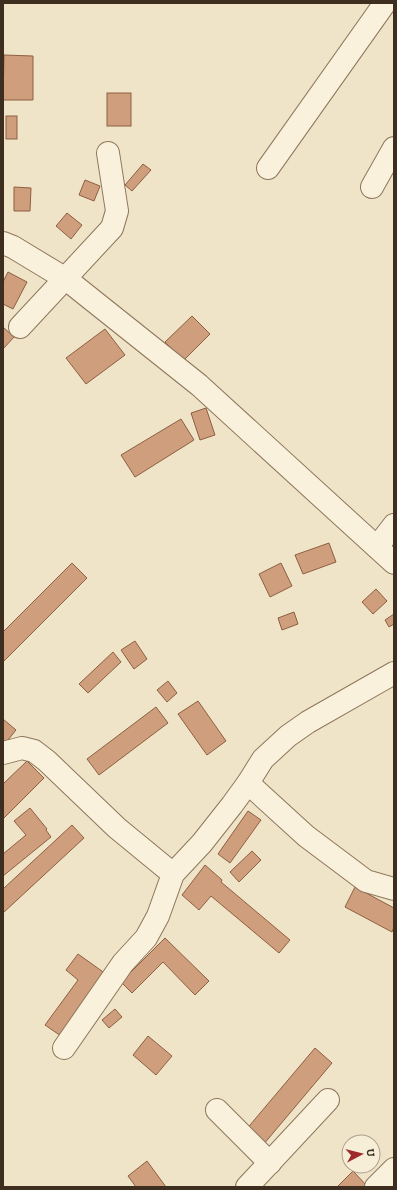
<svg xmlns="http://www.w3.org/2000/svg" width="397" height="1190" font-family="'Zilla Slab',serif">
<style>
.building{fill:#cf9f7d;stroke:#8d5f41}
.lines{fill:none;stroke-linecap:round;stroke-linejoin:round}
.minor-casing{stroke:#8d765c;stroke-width:24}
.minor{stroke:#faf1dc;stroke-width:22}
</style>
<rect width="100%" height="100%" fill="#f0e4c8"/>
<g class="building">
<polygon points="4,55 33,56 33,100 3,100"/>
<rect x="107" y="93" width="24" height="33"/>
<rect x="6" y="116" width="11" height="23"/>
<polygon points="143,164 151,170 132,191 125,185"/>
<polygon points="85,180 100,186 94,201 79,195"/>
<polygon points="14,187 31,188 30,211 14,211"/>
<polygon points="67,213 82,225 71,239 56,226"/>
<polygon points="8,272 27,282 13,309 3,304 3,282"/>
<polygon points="192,316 210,334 183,361 165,342"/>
<polygon points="3,327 14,337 3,349"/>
<polygon points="105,329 125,355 86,384 66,358"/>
<polygon points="206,408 215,435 200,440 191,413"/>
<polygon points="181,419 194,440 135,477 121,455"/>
<polygon points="329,543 336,562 303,574 295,555"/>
<polygon points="72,563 87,578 3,662 3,632"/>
<polygon points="281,563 292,586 270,597 259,574"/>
<polygon points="376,589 387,601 373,614 362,602"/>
<polygon points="294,612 298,624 282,630 278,618"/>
<polygon points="394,614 394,624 389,627 385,620"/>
<polygon points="135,641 147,659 134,669 121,650"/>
<polygon points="113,652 121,662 88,693 79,684"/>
<polygon points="168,681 177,693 167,702 157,690"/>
<polygon points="198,701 226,741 207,755 178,714"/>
<polygon points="156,707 168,723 99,775 87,759"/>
<polygon points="3,719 16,730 4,745 3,744"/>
<polygon points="27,761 44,778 3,819 3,784"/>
<polygon points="30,808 47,829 46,830 51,837 3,876 3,854 26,835 14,821"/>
<polygon points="248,811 261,820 230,863 218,854"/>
<polygon points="72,825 84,838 3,913 3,889"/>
<polygon points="252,851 261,860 239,882 230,872"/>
<polygon points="205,865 222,880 221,882 290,940 279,953 211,896 199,910 182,895"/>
<polygon points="355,887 394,908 394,927 392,932 345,907"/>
<polygon points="165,938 209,981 195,995 163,962 132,993 121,982"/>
<polygon points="78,954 106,974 61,1036 45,1025 78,980 66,970"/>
<polygon points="115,1009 122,1017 109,1028 102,1020"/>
<polygon points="148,1036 172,1056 156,1075 133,1055"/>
<polygon points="315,1048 332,1063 263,1145 245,1131"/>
<polygon points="147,1161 166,1187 136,1187 128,1176"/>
<polygon points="353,1171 368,1187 337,1187"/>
</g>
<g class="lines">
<g class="minor-casing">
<g id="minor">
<polyline points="268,168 385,3"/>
<polyline points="372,187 394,148"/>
<polyline points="3,243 13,247 66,279 199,385 394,563"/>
<polyline points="20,327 112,228 117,211 108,153"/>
<polyline points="377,547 394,525"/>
<polyline points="3,753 22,748 34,751 47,761 117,828 173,874"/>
<polyline points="248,783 306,836 366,881 394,889"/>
<polyline points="64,1048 123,963 146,938 158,916 173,874 202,843 232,805 248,783 263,759 288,736 308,722 394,673"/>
<polyline points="217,1110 270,1163"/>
<polyline points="247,1187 328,1100"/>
<polyline points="376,1187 394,1169"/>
</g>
</g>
<use href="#minor" class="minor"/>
</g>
<rect width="397" height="1190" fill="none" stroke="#3d2e20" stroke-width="8"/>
<g transform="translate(361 1154) rotate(83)"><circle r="19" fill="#f7eed8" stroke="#ada18e"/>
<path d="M0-3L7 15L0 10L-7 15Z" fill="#9e2a2b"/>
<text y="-6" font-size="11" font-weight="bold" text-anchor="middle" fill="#3d2e20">U</text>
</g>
</svg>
